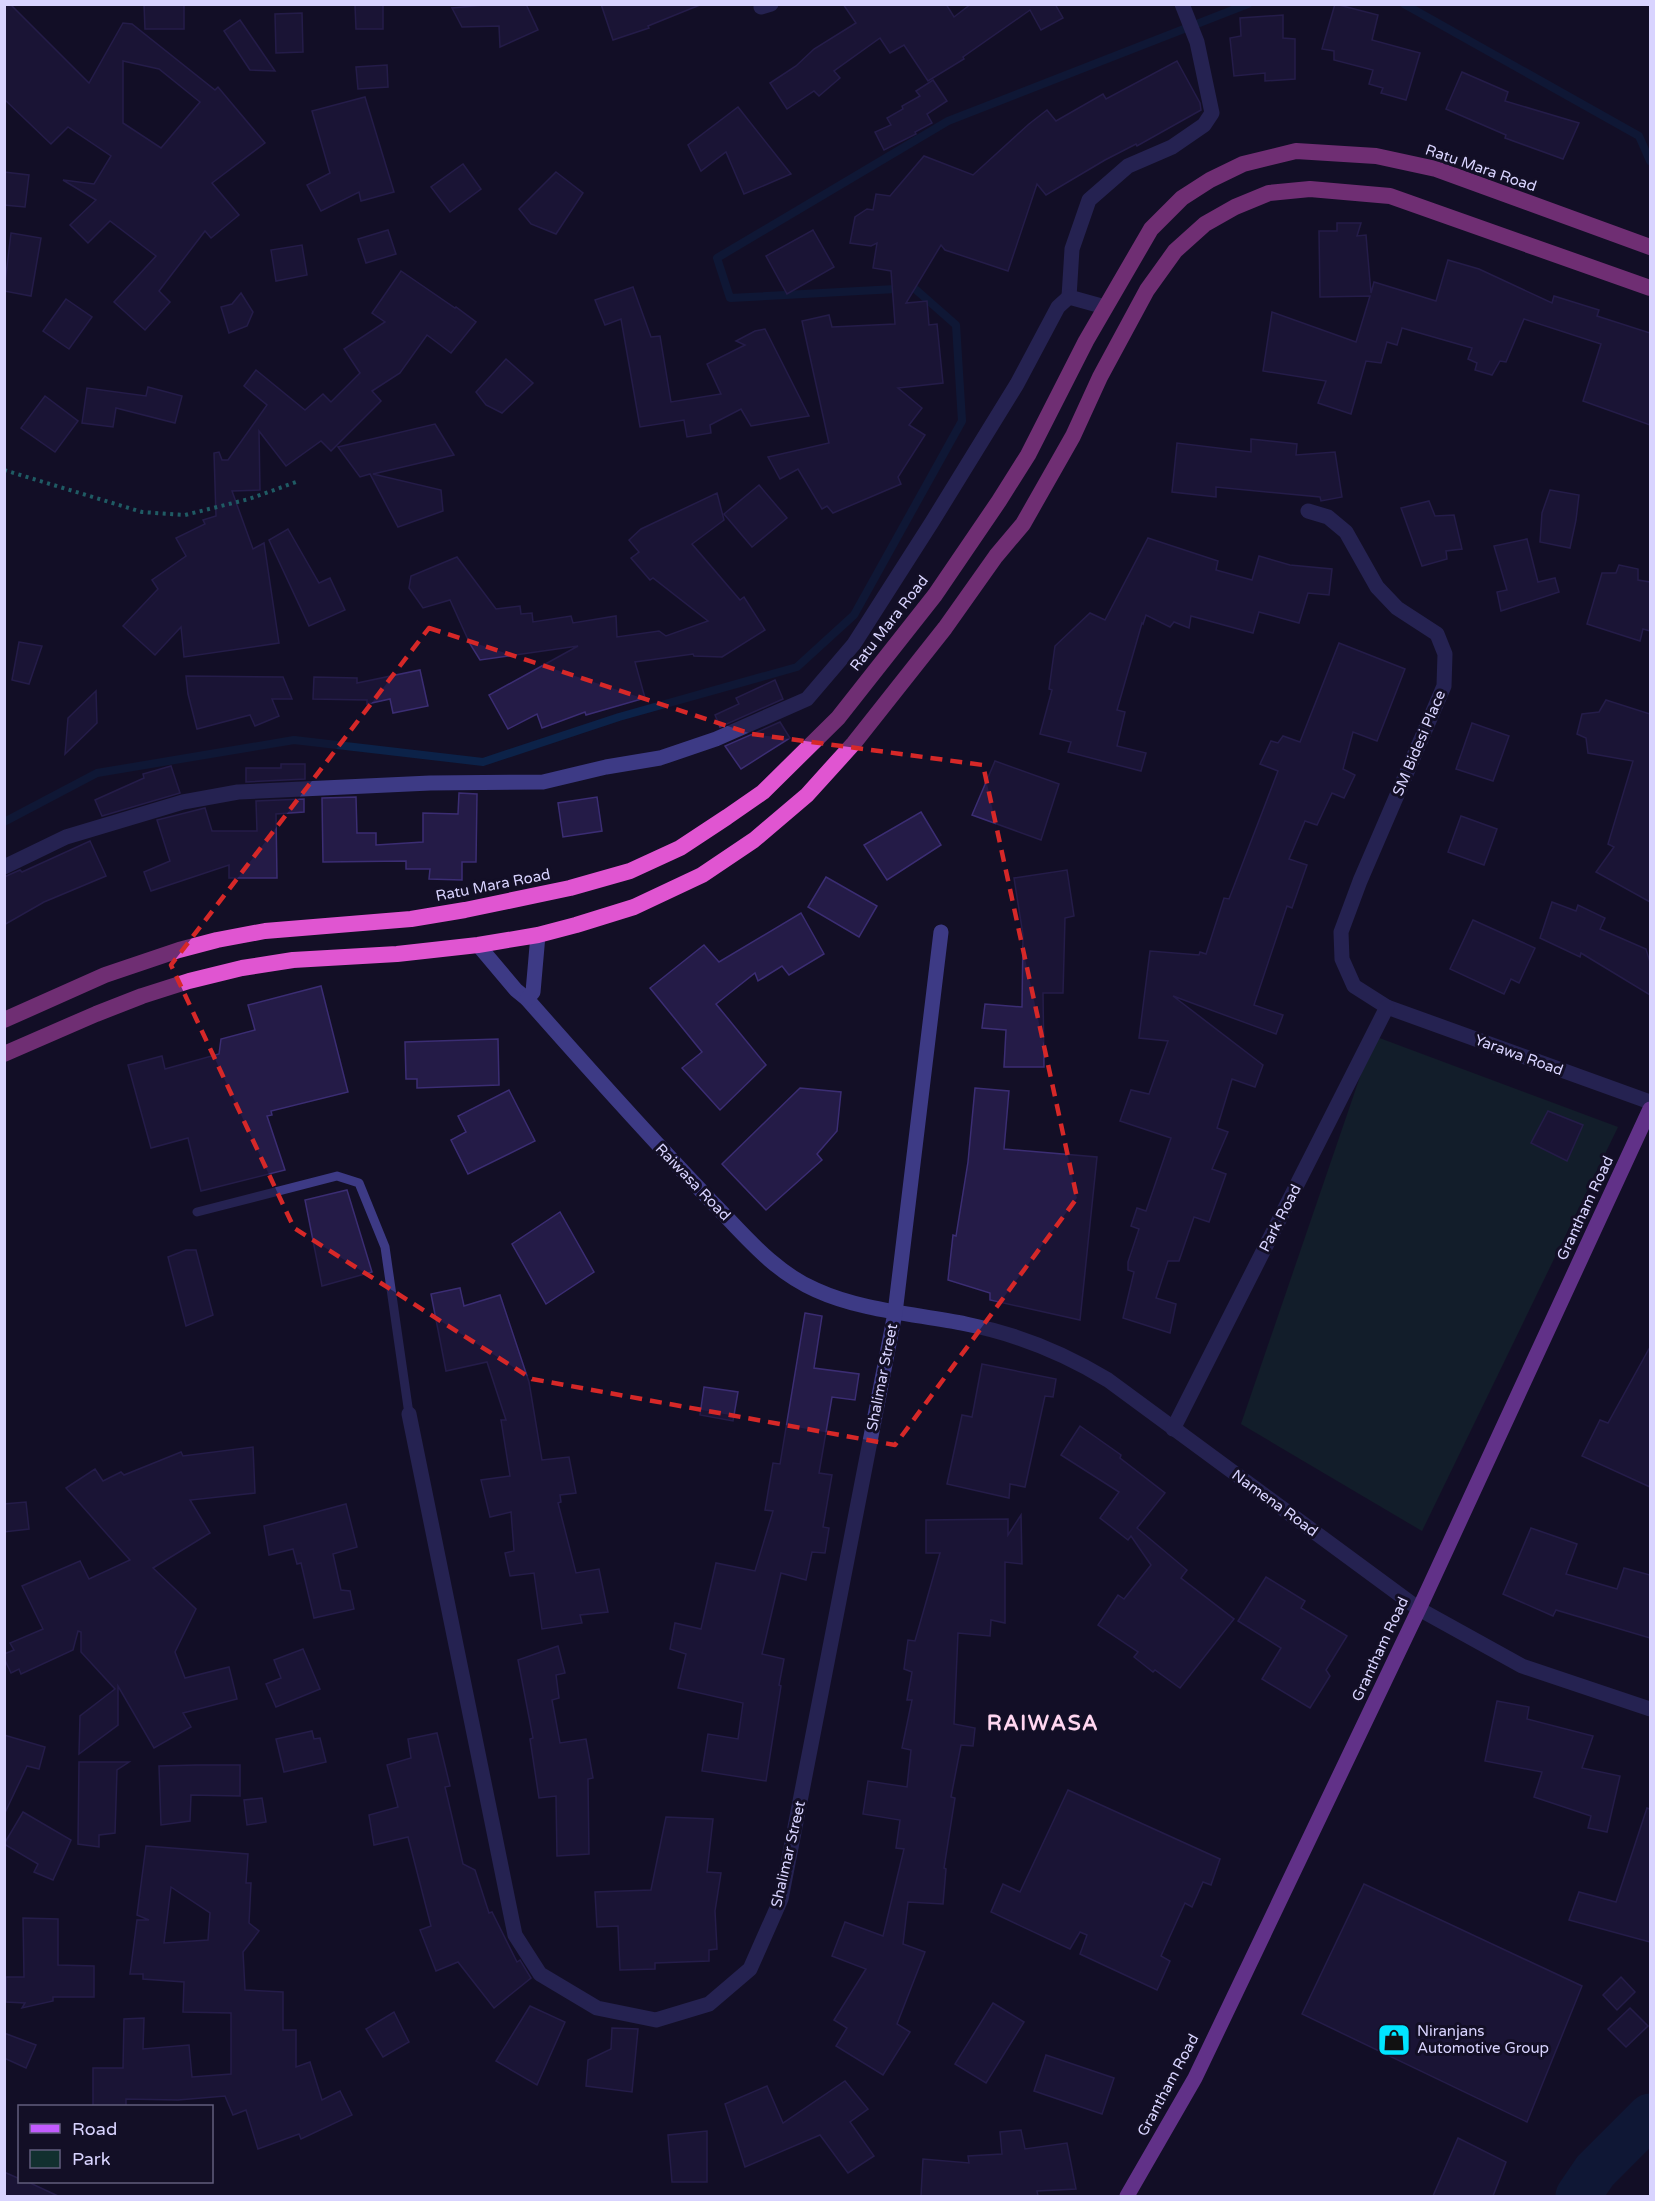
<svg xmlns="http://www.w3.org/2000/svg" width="1655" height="2201" font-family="'Varela Round',sans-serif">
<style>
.green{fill:#12302f}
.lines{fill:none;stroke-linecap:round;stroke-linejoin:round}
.stream{stroke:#0c2248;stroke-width:8}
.river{stroke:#0c2248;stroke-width:45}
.building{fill:#241b47;stroke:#3b2d73;stroke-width:1.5;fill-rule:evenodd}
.path{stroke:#2fb8b0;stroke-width:4;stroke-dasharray:3 4.5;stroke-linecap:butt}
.service{stroke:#3d3a85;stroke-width:9}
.minor{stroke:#3d3a85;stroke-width:15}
.primary{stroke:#c25bff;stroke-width:15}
.trunk{stroke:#e055d1;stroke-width:16}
.marked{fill:none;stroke:#d62828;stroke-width:4.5;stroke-dasharray:12 8;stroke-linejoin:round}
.labels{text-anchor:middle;stroke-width:6;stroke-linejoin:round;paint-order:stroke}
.street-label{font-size:15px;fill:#d9d4ff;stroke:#130f26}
.poi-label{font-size:15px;fill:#d9d4ff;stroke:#130f26;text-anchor:start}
.district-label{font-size:21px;font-weight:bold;letter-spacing:1.5px;fill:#ffd6f0;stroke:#130f26}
</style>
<rect width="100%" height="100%" fill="#130f26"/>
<polygon class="green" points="1374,1036 1618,1127 1422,1531 1241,1424"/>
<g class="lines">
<g class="stream">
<polyline points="1404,4 1639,136 1650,161"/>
<polyline points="4,822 97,773 294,740 483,762 619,717 797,667 854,615 962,421 956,325 914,288 730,298 717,258 948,121 1248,4"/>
</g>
<polyline class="river" points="1578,2196 1595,2171 1650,2116"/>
</g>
<g class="building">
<path d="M4 4H10L89 83 123 23 132 24 215 90 218 87 265 143 212 183 239 215 211 238 205 231 159 291 170 302 145 330 114 302 156 256 110 221 88 243 70 225 96 200 63 180 94 184 111 156 68 127 51 144 4 99ZM123 61 159 69 200 102 161 148 123 123Z"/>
<polygon points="144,4 184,4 184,29 145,29"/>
<polygon points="495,4 526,4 538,30 500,47 499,26 462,27 452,8"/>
<polygon points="601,4 699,4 700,5 648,26 649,28 613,40"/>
<polygon points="843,4 946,4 954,17 971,4 1055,4 1063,18 1041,30 1030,10 963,57 964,59 928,81 904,45 890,53 880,38 834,71 840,78 819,96 814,91 787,109 770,83 796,66 814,49 856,23"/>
<polygon points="1335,4 1378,15 1372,40 1420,53 1406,100 1381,93 1383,88 1369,84 1373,70 1334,60 1334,51 1322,49"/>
<polygon points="355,5 383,5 383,29 356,29"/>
<polygon points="302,13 303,52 276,53 275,14"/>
<polygon points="1283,15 1283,38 1295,39 1295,79 1265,81 1265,73 1234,76 1230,38 1241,36 1240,18"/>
<polygon points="240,20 275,71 250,70 224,31"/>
<polygon points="1177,61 1200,103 1201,110 1137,146 1136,144 1105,160 1046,195 1037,184 1008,271 945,250 941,245 906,303 927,301 929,325 937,324 943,383 898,388 922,408 909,425 925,435 898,477 901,484 833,513 827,506 822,509 798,469 780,479 768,457 829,443 802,321 829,315 832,327 895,324 891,271 873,268 877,243 871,246 850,243 855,217 867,209 873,210 876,194 890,196 924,156 973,175 1029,124 1047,110 1056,121 1103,94 1106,99"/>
<polygon points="387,65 388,87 358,89 356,67"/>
<polygon points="1462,72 1508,92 1505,101 1579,123 1563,159 1505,138 1506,135 1446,109"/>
<polygon points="933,80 947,101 927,114 932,123 915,132 916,134 884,150 875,132 891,125 887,118 903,109 902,106 920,96 916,91"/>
<polygon points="365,97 394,192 361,201 359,192 321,211 307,185 330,173 312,111"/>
<polygon points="738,107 791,174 744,194 726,152 701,171 688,145"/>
<polygon points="463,164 481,189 450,212 431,187"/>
<polygon points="4,172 29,175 25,207 4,205"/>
<polygon points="556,172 583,193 556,234 531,224 519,209"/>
<polygon points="1337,223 1361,223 1357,236 1366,235 1371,293 1374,282 1436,301 1448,260 1479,269 1552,303 1554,296 1599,310 1597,316 1650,333 1650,425 1583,401 1601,344 1524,319 1506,362 1500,361 1492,375 1475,370 1477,363 1468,359 1472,348 1402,328 1397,345 1387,342 1381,363 1366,361 1351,414 1318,403 1326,381 1263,371 1272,312 1356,342 1370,296 1320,297 1319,231 1337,231"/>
<polygon points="388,230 396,254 366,263 358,239"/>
<polygon points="813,230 834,267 787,294 766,256"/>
<polygon points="11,233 41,238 31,296 4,291"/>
<polygon points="302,245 307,275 276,281 271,250"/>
<polygon points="401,271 455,308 456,307 476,322 451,353 427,335 400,373 372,391 381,401 331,451 321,441 286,466 259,431 260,490 232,491 253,549 264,543 279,643 184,657 181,627 155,655 123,626 158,589 152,580 186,556 176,538 205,524 203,520 216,516 214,453 219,452 222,460 228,460 267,405 244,386 256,370 305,410 323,394 331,402 360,373 344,349 385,322 372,313"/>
<polygon points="633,287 651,337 660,336 671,402 721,394 707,364 745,345 736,341 755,331 765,329 809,416 751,426 741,409 710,425 711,433 687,437 684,420 640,427 621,319 605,325 595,300"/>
<polygon points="241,293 253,312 247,326 229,333 221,307 232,304"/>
<polygon points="66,299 92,317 69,349 43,331"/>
<polygon points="506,359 533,383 502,413 486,405 476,392"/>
<polygon points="148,387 182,396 175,423 116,408 113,427 82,423 87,388 146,396"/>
<polygon points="45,396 78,421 55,452 21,428"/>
<polygon points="435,424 454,455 373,474 441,490 443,511 398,527 370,474 360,477 338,447"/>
<polygon points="1251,439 1297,444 1296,455 1335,452 1342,497 1321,501 1320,497 1216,487 1216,497 1172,492 1177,443 1251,452"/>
<polygon points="759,485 787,518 752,547 724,514"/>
<polygon points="1550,490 1579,495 1576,520 1570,548 1540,542 1542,513"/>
<polygon points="717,493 724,520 692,544 740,600 744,597 765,630 722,657 694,656 693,654 635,662 645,698 586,715 585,712 542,728 537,714 508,729 489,695 578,646 480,660 470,644 450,600 423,608 409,588 411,576 457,557 496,609 520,606 521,614 532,613 533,622 571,616 573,623 616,616 617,637 659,631 666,636 708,621 653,578 650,580 631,558 639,552 629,540 641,529"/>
<polygon points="1429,501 1435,516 1454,515 1462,549 1446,551 1447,559 1422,566 1401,508"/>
<polygon points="288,529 319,583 330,578 345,610 309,626 269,540"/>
<polygon points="1148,538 1218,561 1216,570 1252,580 1259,556 1290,565 1332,569 1329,595 1308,593 1299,623 1259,612 1253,633 1191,616 1189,628 1174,622 1170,627 1146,615 1143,624 1142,623 1117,710 1125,712 1117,746 1146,753 1141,771 1068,752 1071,742 1040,734 1052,690 1049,689 1055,646 1090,613 1105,620"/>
<polygon points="1527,539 1538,582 1555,578 1559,592 1501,611 1497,592 1507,590 1494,546"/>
<polygon points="1619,565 1638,569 1638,580 1650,582 1650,631 1643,629 1640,641 1587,624 1602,573 1616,573"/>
<polygon points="19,642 42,646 29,684 12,680"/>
<polygon points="1339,643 1405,669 1377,741 1353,732 1343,769 1355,775 1344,798 1332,793 1317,825 1305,821 1289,859 1307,865 1292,908 1287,906 1254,1005 1283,1015 1276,1034 1173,996 1263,1065 1255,1087 1232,1079 1217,1128 1228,1132 1212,1169 1226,1174 1209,1222 1194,1217 1179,1261 1168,1261 1156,1298 1176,1304 1170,1333 1123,1318 1134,1272 1128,1270 1128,1262 1139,1229 1131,1226 1137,1208 1146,1211 1171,1138 1120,1121 1131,1090 1149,1094 1168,1041 1139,1038 1150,951 1199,955 1200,952 1206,954 1224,898 1229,899 1278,771 1260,764 1271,741 1278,743 1283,736 1300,742"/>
<polygon points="420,670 428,706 393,713 390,699 367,704 367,700 313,699 314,677 357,678 357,683"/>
<polygon points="186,676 283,677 292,699 272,699 279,716 255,726 250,715 197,729 188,694"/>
<polygon points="775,680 783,699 720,727 715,715 739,704 736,698"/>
<polygon points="96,691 97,723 65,754 68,718"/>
<polygon points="1606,700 1650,714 1650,902 1596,872 1614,847 1608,844 1633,761 1588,753 1586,738 1577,734 1582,714 1599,712"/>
<polygon points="780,722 790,738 741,769 725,746"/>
<polygon points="1472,723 1509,736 1493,781 1456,769"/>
<polygon points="995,761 1059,784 1041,840 972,815"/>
<polygon points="281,764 305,764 305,779 246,782 246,768 281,768"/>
<polygon points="171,766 180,793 102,816 95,800 144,778 143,774"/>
<polygon points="459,793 477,794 476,862 462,862 462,880 429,879 430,869 406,869 406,861 323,862 322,798 356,797 357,833 376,833 376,845 423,842 423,813 458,814"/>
<polygon points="597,797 602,831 563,837 558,803"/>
<polygon points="304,799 304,812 276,814 277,878 229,878 229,865 151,891 144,872 170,861 157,820 205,808 212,831 257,831 256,801"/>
<polygon points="921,812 941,845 887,880 864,845"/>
<polygon points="1461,816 1497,829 1484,865 1448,852"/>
<polygon points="90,841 106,876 44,902 4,925 4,877 20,870 22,872"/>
<polygon points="1067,870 1074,916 1065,918 1063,993 1043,993 1044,1067 1004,1067 1006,1030 982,1028 985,1004 1022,1007 1023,935 1014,878"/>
<polygon points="826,877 877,906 859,937 808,907"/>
<polygon points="1552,902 1576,911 1578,905 1605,918 1600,929 1646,949 1650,962 1650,995 1581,953 1580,957 1540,938"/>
<polygon points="801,913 824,954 789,975 782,966 758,981 755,973 716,1004 766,1065 720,1110 682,1068 702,1052 650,988 704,945 719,962"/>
<polygon points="1473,920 1535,948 1519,983 1511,979 1504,994 1450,969"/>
<polygon points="321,986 348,1092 271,1111 272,1115 267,1116 285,1170 201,1191 188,1138 151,1148 128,1065 162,1056 165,1069 219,1054 221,1039 255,1030 248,1005"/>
<polygon points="498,1039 499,1085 417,1088 417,1079 406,1079 405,1042"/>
<polygon points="800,1088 841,1092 837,1131 817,1154 822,1160 766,1210 722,1164"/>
<polygon points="975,1088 1009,1091 1004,1149 1097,1157 1080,1320 990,1300 990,1293 948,1280 953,1235 956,1236 968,1162"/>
<polygon points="509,1090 535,1141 468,1174 451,1140 466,1132 458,1116"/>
<polygon points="1548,1111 1583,1125 1567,1161 1531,1143"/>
<polygon points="347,1190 372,1272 322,1286 305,1200"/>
<polygon points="560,1212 594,1272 546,1304 512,1244"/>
<polygon points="186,1250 196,1250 213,1315 186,1326 168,1257"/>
<polygon points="460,1288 464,1306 500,1295 529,1382 542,1460 569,1457 576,1493 560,1495 561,1502 558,1503 576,1573 599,1569 608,1612 580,1615 582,1623 542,1629 534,1573 510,1576 505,1553 514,1551 511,1512 490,1517 481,1480 510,1476 501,1420 506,1420 487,1362 446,1371 431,1294"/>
<polygon points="805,1313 822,1316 814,1368 859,1374 855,1400 832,1397 819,1473 832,1475 823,1527 829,1528 825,1553 812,1552 806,1580 781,1573 762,1654 784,1659 779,1685 781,1686 766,1781 702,1771 708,1734 738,1739 743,1703 678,1688 686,1654 670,1649 675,1623 701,1629 716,1563 755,1571 773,1511 765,1510 773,1463 780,1464"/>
<polygon points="1650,1347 1650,1487 1582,1456 1600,1420 1608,1423"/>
<polygon points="982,1364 1056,1379 1053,1397 1045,1396 1025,1487 1010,1484 1009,1498 947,1484 962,1415 972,1417"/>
<polygon points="704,1387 738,1392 733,1421 700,1415"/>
<polygon points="1080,1426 1121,1455 1120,1458 1165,1493 1137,1528 1187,1570 1181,1578 1234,1619 1180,1688 1155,1670 1153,1672 1134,1657 1138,1652 1098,1625 1118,1595 1124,1599 1151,1565 1131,1536 1128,1540 1100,1518 1119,1492 1061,1455"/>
<polygon points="253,1447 255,1493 190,1500 210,1533 153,1568 196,1609 175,1652 185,1678 229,1667 237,1699 183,1713 191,1727 154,1748 118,1686 118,1725 79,1754 80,1716 115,1689 81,1652 81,1632 78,1631 73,1650 21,1674 19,1669 11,1673 4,1658 4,1654 14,1650 10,1643 43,1629 22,1586 80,1561 89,1579 130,1560 66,1488 95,1469 103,1481 121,1472 124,1475 181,1452 183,1456"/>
<polygon points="26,1502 29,1529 4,1532 4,1504"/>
<polygon points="346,1504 357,1547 333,1554 341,1590 350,1591 354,1609 314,1618 301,1563 297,1564 293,1549 269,1555 264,1526"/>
<polygon points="1021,1515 1022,1564 1005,1562 1005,1623 991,1620 990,1636 958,1633 954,1724 975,1728 973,1746 961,1745 951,1797 955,1798 944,1868 946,1869 943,1904 908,1902 903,1944 925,1952 897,2024 910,2032 883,2075 836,2046 847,2028 834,2020 866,1969 832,1956 845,1922 883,1936 904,1849 896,1848 900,1820 863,1814 868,1781 907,1787 911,1750 902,1748 912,1700 907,1700 912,1672 904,1669 908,1640 915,1641 940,1553 926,1553 926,1520 1008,1519 1008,1535"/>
<polygon points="1531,1528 1577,1544 1566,1574 1617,1589 1624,1568 1650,1575 1650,1638 1556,1610 1553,1616 1503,1594"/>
<polygon points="1266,1577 1305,1601 1301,1608 1347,1636 1326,1670 1330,1676 1310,1708 1262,1679 1281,1648 1238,1621"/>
<polygon points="558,1646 565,1673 556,1675 559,1698 552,1700 560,1743 586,1739 593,1778 588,1779 589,1854 557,1856 556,1796 539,1798 530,1739 533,1738 518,1660"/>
<polygon points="303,1649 320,1689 276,1707 266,1684 281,1678 274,1660"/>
<polygon points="1497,1701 1529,1707 1527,1719 1593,1736 1582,1768 1620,1776 1607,1832 1588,1828 1591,1816 1534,1797 1542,1772 1485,1761"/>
<polygon points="312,1731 314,1739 320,1738 326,1762 284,1772 276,1739"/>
<polygon points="437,1733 450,1786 445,1787 463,1864 475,1870 489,1913 492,1912 517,1962 520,1960 531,1978 494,2008 458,1962 436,1971 420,1930 431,1926 408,1837 374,1845 369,1815 398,1807 387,1765 411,1758 408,1739"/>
<polygon points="4,1735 45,1747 39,1769 27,1766 4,1815"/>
<polygon points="79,1762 129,1762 117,1770 115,1833 99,1835 99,1847 78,1844"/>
<polygon points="196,1765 240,1765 240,1796 191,1795 190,1821 161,1825 159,1766"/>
<polygon points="1068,1790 1220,1859 1211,1885 1203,1882 1192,1907 1185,1903 1161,1956 1170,1961 1157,1990 1080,1954 1087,1935 1080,1932 1070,1949 991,1912 1003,1884 1020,1892"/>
<polygon points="262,1798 266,1822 247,1825 244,1800"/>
<polygon points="1647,1808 1650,1809 1650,1942 1569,1920 1579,1892 1616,1902"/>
<polygon points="23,1812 71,1840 53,1880 34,1872 38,1864 4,1844"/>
<polygon points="666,1817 713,1819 707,1872 721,1873 715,1911 717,1949 709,1950 709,1961 655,1963 655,1969 620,1970 618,1926 597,1927 595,1892 651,1890"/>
<path d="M146 1846 248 1854 246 1883H251L249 1923 259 1931 243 1952 245 1990 283 1992V2030H296V2067L310 2062 322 2100 340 2091 352 2115 301 2139 299 2134 258 2149 246 2110 233 2115 225 2096 178 2100 126 2099V2106H93V2068H123L124 2019 144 2018 143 2049 189 2045 192 2077 231 2074V2013L183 2012 184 1982 143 1979V1974H130L137 1920H149L137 1915ZM171 1887 210 1913 208 1940 164 1943Z"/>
<polygon points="1364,1884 1582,1986 1527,2122 1302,2014"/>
<polygon points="23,1918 58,1919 58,1965 94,1966 94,1997 53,1997 53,2001 22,2008 25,2003 6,2002 6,1977 24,1977"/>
<polygon points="1621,1977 1635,1992 1617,2010 1603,1995"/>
<polygon points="993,2003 1024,2022 986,2083 955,2064"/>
<polygon points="530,2006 565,2022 537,2085 496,2061"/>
<polygon points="1630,2008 1648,2026 1626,2047 1608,2029"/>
<polygon points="394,2012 409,2042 383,2057 366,2029"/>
<polygon points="612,2028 638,2029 632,2092 586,2086 588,2060 611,2049"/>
<polygon points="4,2033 36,2045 26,2068 4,2058"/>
<polygon points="1046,2055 1114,2078 1102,2114 1034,2091"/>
<polygon points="845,2081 868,2109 850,2122 874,2156 848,2173 820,2135 745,2167 725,2104 767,2086 783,2123"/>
<polygon points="1021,2130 1025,2149 1067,2143 1076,2189 1037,2191 1038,2196 921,2196 923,2159 969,2163 968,2156 1002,2154 1000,2132"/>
<polygon points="707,2131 707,2182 672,2182 668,2135"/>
<polygon points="1458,2138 1506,2162 1493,2196 1433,2196"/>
<polygon points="4,2172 20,2179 20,2181 26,2181 58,2196 4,2196"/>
</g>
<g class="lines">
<polyline class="path" points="4,470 142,512 185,515 249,499 299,481"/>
<polyline class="service" points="197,1212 337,1176 359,1183 385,1247 409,1414"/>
<g class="minor">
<polyline points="761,7 771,4"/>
<polyline points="1069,297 1072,249 1089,200 1128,166 1172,147 1204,125 1212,113 1197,42 1182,4"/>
<polyline points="1308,511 1328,517 1346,532 1377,587 1397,608 1437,634 1445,654 1444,686 1360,881 1341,932 1342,959 1354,986 1387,1007 1650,1102"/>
<polyline points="4,867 66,837 183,802 238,792 430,783 543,782 606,767 660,758 716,739 807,699 854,644 932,522 1017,384 1058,307 1069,297 1105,307"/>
<path d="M478 945 516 990 527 999C587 1067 647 1134 710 1200 743 1233 772 1271 816 1290 862 1311 917 1314 966 1324 1017 1334 1064 1353 1108 1380L1419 1609 1522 1666 1650 1709"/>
<polyline points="527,999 533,992 538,935"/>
<polyline points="409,1414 515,1935 540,1974 597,2008 656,2020 709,2004 750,1969 781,1899 895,1313 941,932"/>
<polyline points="1173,1429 1387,1007"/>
</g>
<polyline class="primary" points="1127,2196 1195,2078 1419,1609 1650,1109"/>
<g class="trunk">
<polyline points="4,1020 105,975 179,950 217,940 265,931 411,919 465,910 570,888 630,871 680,848 727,817 763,792 838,718 935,595 999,501 1028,455 1086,341 1151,229 1182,198 1210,180 1243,164 1296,151 1376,156 1436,169 1650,247"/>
<polyline points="4,1054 96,1014 142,996 189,981 242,968 293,960 397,954 478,945 538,935 576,925 634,907 702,875 754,840 807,795 854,743 945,628 996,556 1023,524 1073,436 1100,377 1147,290 1175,251 1205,224 1235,207 1269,193 1310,189 1390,196 1650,288"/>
</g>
</g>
<path d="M0 0H1655V2201H0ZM429 628 752 734 983 765 1077 1198 895 1445 532 1379 294 1228 171 965Z" fill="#130f26" fill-opacity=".55" fill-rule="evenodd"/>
<path class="marked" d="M429 628 752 734 983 765 1077 1198 895 1445 532 1379 294 1228 171 965Z"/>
<defs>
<g id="shop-square" transform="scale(1.725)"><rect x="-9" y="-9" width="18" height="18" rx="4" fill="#00e5ff" stroke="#130f26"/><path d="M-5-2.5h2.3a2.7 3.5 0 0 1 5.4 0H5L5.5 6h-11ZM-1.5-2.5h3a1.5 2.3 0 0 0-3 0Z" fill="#111"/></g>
</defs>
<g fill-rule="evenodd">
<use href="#shop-square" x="1394" y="2040"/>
</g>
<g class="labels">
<g class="street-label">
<text transform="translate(1481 168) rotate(19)" y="5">Ratu Mara Road</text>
<text transform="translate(889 623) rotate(-52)" y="5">Ratu Mara Road</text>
<text transform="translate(1419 743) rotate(-67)" y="5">SM Bidesi Place</text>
<text transform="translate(493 885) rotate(-11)" y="5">Ratu Mara Road</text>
<text transform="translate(1519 1055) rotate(20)" y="5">Yarawa Road</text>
<text transform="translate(693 1182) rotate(46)" y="5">Raiwasa Road</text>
<text transform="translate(1585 1208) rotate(-65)" y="5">Grantham Road</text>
<text transform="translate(1280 1218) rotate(-63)" y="5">Park Road</text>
<text transform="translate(882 1377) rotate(-79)" y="5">Shalimar Street</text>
<text transform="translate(1275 1503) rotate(36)" y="5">Namena Road</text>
<text transform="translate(1380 1649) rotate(-65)" y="5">Grantham Road</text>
<text transform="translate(788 1854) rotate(-77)" y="5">Shalimar Street</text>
<text transform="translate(1168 2085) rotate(-62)" y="5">Grantham Road</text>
</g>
<g class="poi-label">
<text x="1417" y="2036">Niranjans<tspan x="1417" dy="17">Automotive Group</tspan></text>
</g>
<g class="district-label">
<text x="1043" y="1730">RAIWASA</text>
</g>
</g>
<rect width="1655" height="2201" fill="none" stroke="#d9d4ff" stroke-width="12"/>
<rect x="18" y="2105" width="195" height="78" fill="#130f26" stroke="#625e7d" stroke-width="1.5"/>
<rect x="30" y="2124" width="30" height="9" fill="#c25bff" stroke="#625e7d" stroke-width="1.5"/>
<text x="72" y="2135" font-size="18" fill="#d9d4ff">Road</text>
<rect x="30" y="2150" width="30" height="18" fill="#12302f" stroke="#625e7d" stroke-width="1.5"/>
<text x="72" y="2165" font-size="18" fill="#d9d4ff">Park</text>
</svg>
